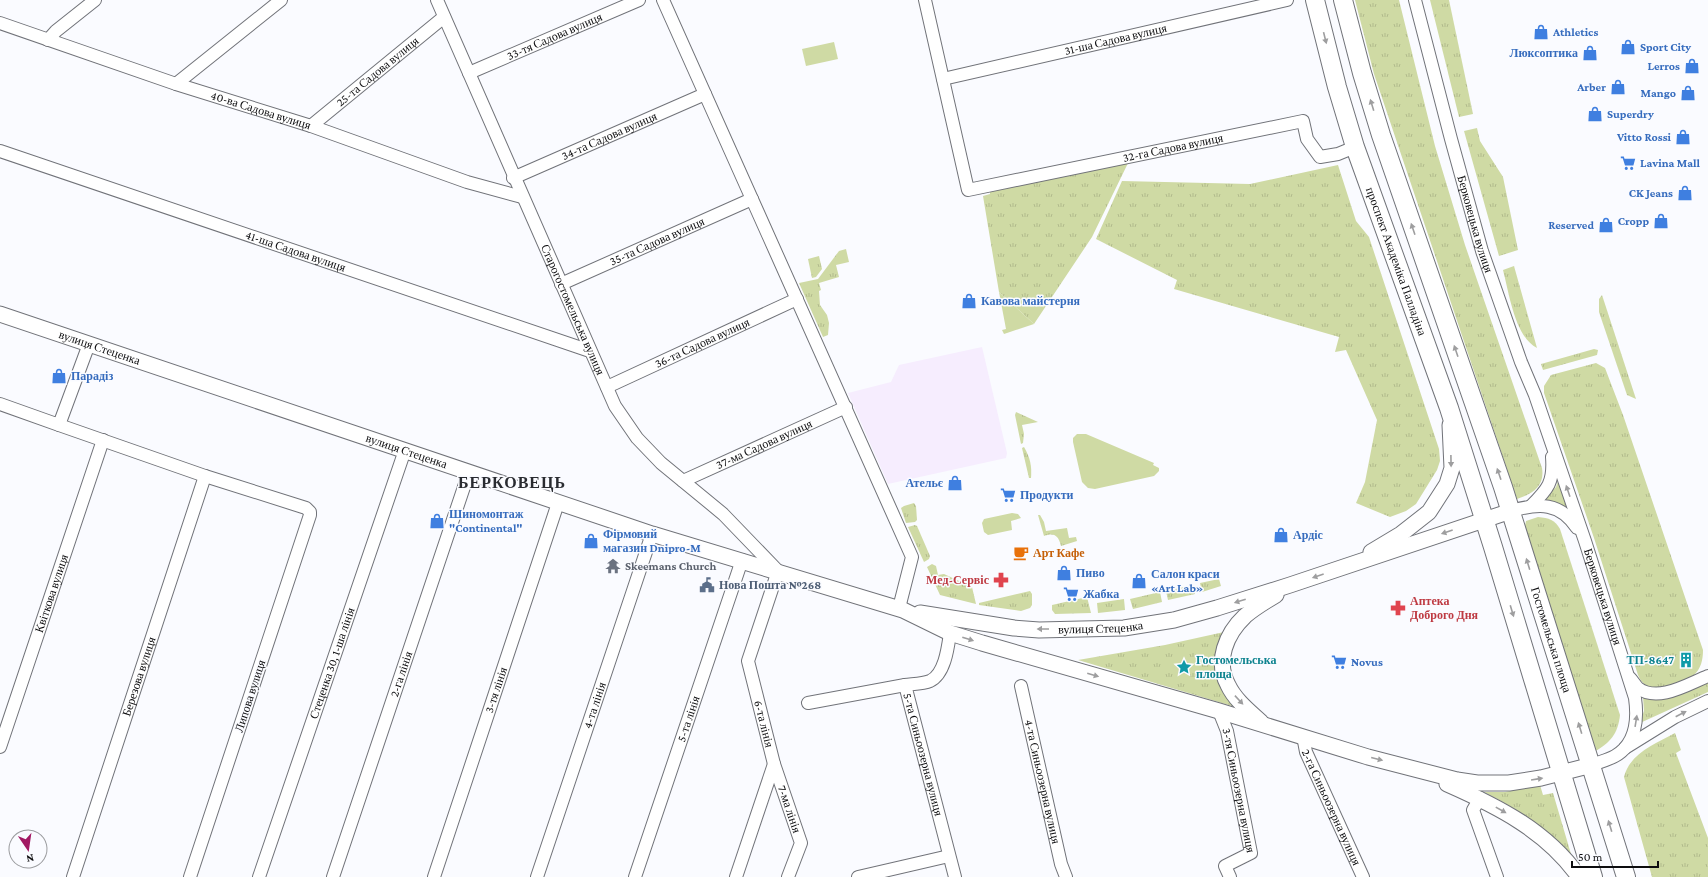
<svg xmlns="http://www.w3.org/2000/svg" width="1708" height="877" font-family="'Crimson Pro',serif">
<style>
.education{fill:#f6edfe}
.grass{fill:url(#grass-tufts)}
.park{fill:#cfdaa4}
.lines{fill:none;stroke-linecap:round;stroke-linejoin:round}
.minor-casing{stroke:#717379;stroke-width:14}
.major-casing{stroke:#717379;stroke-width:17}
.highway-casing{stroke:#717379;stroke-width:20}
.minor{stroke:#fff;stroke-width:12}
.major{stroke:#fff;stroke-width:15}
.highway{stroke:#fff;stroke-width:18}
.oneway{fill:#9e9e9f}
.labels{text-anchor:middle;stroke-width:3;stroke-linejoin:round;paint-order:stroke}
.shop-label{font-size:12px;font-weight:bold;fill:#366cbe;stroke:#fafbff;text-anchor:start}
.street-label{font-size:12px;fill:#0d0d0f;stroke:#fafbff}
.food-label{font-size:12px;font-weight:bold;fill:#c56008;stroke:#fafbff;text-anchor:start}
.worship-label{font-size:12px;font-weight:bold;fill:#5b616d;stroke:#fafbff;text-anchor:start}
.health-label{font-size:12px;font-weight:bold;fill:#be3a42;stroke:#fafbff;text-anchor:end}
.service-label{font-size:12px;font-weight:bold;fill:#4e5e75;stroke:#fafbff;text-anchor:start}
.culture-label{font-size:12px;font-weight:bold;fill:#0d838f;stroke:#fafbff;text-anchor:start}
.district-label{font-size:16px;font-weight:bold;letter-spacing:1px;fill:#2a2c31;stroke:#fafbff}
</style>
<defs>
<pattern id="grass-tufts" width="24" height="20" patternUnits="userSpaceOnUse"><rect width="24" height="20" fill="#cfdaa4"/><path d="M3 7l-1-3M5 7V3M7 7l1-3M15 17l-1-3M17 17v-4M19 17l1-3" fill="none" stroke="#b1ba8c"/></pattern>
</defs>
<rect width="100%" height="100%" fill="#fafbff"/>
<polygon class="education" points="982,347 1007,453 1006,458 888,484 848,393 891,382 899,365"/>
<g class="grass">
<path d="M1355 0H1399L1435 146 1465 245 1542 468C1545 486 1533 494 1517 499L1374 74Z"/>
<polygon points="1430,0 1449,0 1473,114 1459,117"/>
<polygon points="1477,128 1480,141 1503,177 1518,250 1499,256 1464,131"/>
<polygon points="1130,159 1092,237 1034,324 999,292 983,196 990,194 990,191"/>
<polygon points="1338,165 1356,221 1369,237 1439,449 1440,461 1437,470 1416,504 1406,511 1390,517 1356,503 1365,482 1377,420 1346,350 1335,352 1339,337 1174,289 1177,280 1096,239 1122,181 1250,184"/>
<polygon points="846,249 849,262 836,265 839,277 819,283 821,290 819,291 820,305 827,315 829,323 828,335 823,337 799,283 818,279 839,251"/>
<polygon points="819,256 822,269 816,277 812,278 808,259"/>
<path d="M1514 266 1537 348C1515 337 1509 293 1503 270Z"/>
<polygon points="1602,295 1636,399 1627,395 1599,312 1599,299"/>
<polygon points="1594,349 1598,350 1597,355 1543,370 1541,364"/>
<path d="M1596 363 1605 368 1623 415 1703 650C1703 660 1701 669 1693 676 1688 681 1680 683 1673 685 1659 689 1645 692 1638 675L1594 538 1544 393V386L1551 375Z"/>
<polygon points="1016,412 1038,422 1022,425 1024,434 1023,443 1021,444 1015,415"/>
<path d="M1024 447C1030 457 1032 466 1031 478H1029L1022 448Z"/>
<polygon points="1560,476 1572,510 1555,504 1539,504 1556,487"/>
<polygon points="914,503 916,506 917,520 915,522 906,523 901,508 904,506"/>
<path d="M1038 515H1040L1044 522 1046 531 1067 528 1069 538 1076 537 1077 541 1061 546C1058 534 1053 533 1044 536Z"/>
<path d="M1538 517C1549 518 1555 520 1560 529L1620 715C1618 734 1610 743 1594 752L1525 526 1526 521Z"/>
<polygon points="915,525 917,526 930,556 929,559 924,562 908,527"/>
<polygon points="932,564 936,566 938,575 944,574 972,587 976,604 940,595 927,567"/>
<polygon points="1219,579 1221,586 1202,592 1200,583"/>
<polygon points="1193,585 1195,594 1168,600 1166,591"/>
<polygon points="1030,591 1032,594 1032,605 1030,608 1021,611 979,605 979,603"/>
<polygon points="1160,592 1162,602 1133,609 1130,599"/>
<polygon points="1087,597 1091,613 1055,614 1052,610 1052,605"/>
<polygon points="1124,599 1125,610 1098,613 1097,603"/>
<polygon points="1224,632 1233,703 1232,706 1078,660 1165,645"/>
<path d="M1708 682V692L1640 723 1644 711 1643 697C1664 703 1688 690 1708 682Z"/>
<path d="M1675 733 1681 750 1676 753 1708 838V877H1652L1624 777C1630 753 1655 744 1675 733Z"/>
<path d="M1540 785 1543 795 1553 793 1571 854C1544 827 1518 809 1484 792H1505Z"/>
</g>
<g class="park">
<polygon points="834,42 838,59 806,66 802,49"/>
<polygon points="999,292 1034,324 1004,334 1002,330 1006,329"/>
<polygon points="1077,434 1086,434 1154,463 1153,465 1159,468 1159,471 1154,476 1095,489 1088,488 1082,482 1073,442 1073,438"/>
<polygon points="1012,513 1018,514 1021,518 1011,521 1012,530 988,535 984,532 982,523 984,519"/>
</g>
<g class="lines">
<g class="minor-casing">
<g id="minor">
<path id="s1" d="M437 0 615 406 637 438 661 463 723 514 778 571 748 661 774 764 801 843 788 877"/>
<polyline points="663,0 912,557 899,608"/>
<path id="s2" d="M925 0 968 190 1303 121 1307 139 1320 157 1338 154 1355 147"/>
<path id="s3" d="M1415 0 1451 139 1482 251 1521 362 1535 395 1585 541 1635 698C1638 719 1636 744 1615 756 1608 760 1599 762 1592 765"/>
<path id="s4" d="M0 23 176 84 311 126 467 182 522 197"/>
<polyline points="48,40 56,31 95,0"/>
<path id="s5" d="M469 73 639 0"/>
<path id="s6" d="M943 79 1287 0"/>
<polyline points="176,84 281,0"/>
<path id="s7" d="M311 126 444 17"/>
<path id="s8" d="M0 151 590 351"/>
<path id="s9" d="M513 178 705 94"/>
<path id="s10" d="M561 284 752 199"/>
<path id="s11" d="M607 387 797 299"/>
<polyline points="0,404 59,425 89,344"/>
<polyline points="59,425 205,476 306,508 310,512 310,515 190,877"/>
<path id="s12" d="M683 481 846 407"/>
<path d="M1531 506C1548 489 1554 482 1552 457"/>
<path d="M1511 511C1539 503 1560 502 1577 528"/>
<path id="s13" d="M950 633C948 647 945 674 930 681 923 684 912 684 905 685L955 877"/>
<path d="M1630 678C1633 681 1635 685 1638 688 1658 703 1688 684 1708 676"/>
<path id="s14" d="M1021 686 1061 864 1066 877"/>
<polyline points="808,703 905,685"/>
<path id="s15" d="M1219 711 1227 731 1251 853 1225 866 1230 877"/>
<path id="s16" d="M1303 736 1306 752 1363 877"/>
<path id="s17" d="M0 747 103 440"/>
<polyline points="1625,748 1675,717 1708,701"/>
<polyline points="1480,798 1473,810 1497,877"/>
<path id="s18" d="M73 877 205 476"/>
<path id="s19" d="M259 877 405 450"/>
<path id="s20" d="M333 877 469 472"/>
<path id="s21" d="M434 877 558 503"/>
<path id="s22" d="M537 877 652 534"/>
<path id="s23" d="M635 877 742 560"/>
<polyline points="736,877 774,764"/>
<polyline points="858,877 949,856"/>
</g>
</g>
<g class="major-casing">
<g id="major">
<path id="s24" d="M0 314 652 534 903 610 950 633 982 643 1219 711 1368 757 1457 780 1477 783H1509L1541 778 1592 765"/>
<polyline points="1371,552 1401,534 1429,512 1447,484 1452,468 1450,425"/>
<path id="s25" d="M920 613 1014 628 1039 630 1124 628 1174 620 1217 608 1290 585 1511 511"/>
<path d="M1261 722C1249 711 1235 700 1228 685 1215 661 1226 634 1245 616 1254 608 1266 601 1276 595"/>
<path d="M1447 784C1497 806 1547 831 1579 877"/>
</g>
</g>
<g class="highway-casing">
<g id="highway">
<path id="s26" d="M1315 0 1337 87 1355 147 1449 408 1493 547 1593 877"/>
<path id="s27" d="M1343 0 1362 73 1381 135 1503 487 1626 877"/>
</g>
</g>
<use href="#minor" class="minor"/>
<use href="#major" class="major"/>
<use href="#highway" class="highway"/>
</g>
<defs><path id="oneway-solid" d="M-6-.8H1V-3.2L6.5 0L1 3.2V.8H-6Z"/></defs>
<g class="oneway">
<use href="#oneway-solid" transform="translate(1325 38) rotate(76)"/>
<use href="#oneway-solid" transform="translate(1372 105) rotate(-107)"/>
<use href="#oneway-solid" transform="translate(1413 229) rotate(-109)"/>
<use href="#oneway-solid" transform="translate(1456 351) rotate(-109)"/>
<use href="#oneway-solid" transform="translate(1451 461) rotate(89)"/>
<use href="#oneway-solid" transform="translate(1499 474) rotate(-109)"/>
<use href="#oneway-solid" transform="translate(1568 491) rotate(-109)"/>
<use href="#oneway-solid" transform="translate(1447 532) rotate(161)"/>
<use href="#oneway-solid" transform="translate(1528 564) rotate(-107)"/>
<use href="#oneway-solid" transform="translate(1318 576) rotate(161)"/>
<use href="#oneway-solid" transform="translate(1240 601) rotate(163)"/>
<use href="#oneway-solid" transform="translate(1512 611) rotate(73)"/>
<use href="#oneway-solid" transform="translate(1043 629) rotate(-180)"/>
<use href="#oneway-solid" transform="translate(968 639) rotate(18)"/>
<use href="#oneway-solid" transform="translate(1093 675) rotate(16)"/>
<use href="#oneway-solid" transform="translate(1239 700) rotate(47)"/>
<use href="#oneway-solid" transform="translate(1681 714) rotate(-27)"/>
<use href="#oneway-solid" transform="translate(1636 721) rotate(-81)"/>
<use href="#oneway-solid" transform="translate(1580 728) rotate(-107)"/>
<use href="#oneway-solid" transform="translate(1377 759) rotate(14)"/>
<use href="#oneway-solid" transform="translate(1537 779) rotate(-9)"/>
<use href="#oneway-solid" transform="translate(1501 810) rotate(29)"/>
<use href="#oneway-solid" transform="translate(1610 826) rotate(-107)"/>
</g>
<defs>
<g id="shop-bare" transform="scale(1.2)"><path d="M-5-2.5h2.3a2.7 3.5 0 0 1 5.4 0H5L5.5 6h-11ZM-1.5-2.5h3a1.5 2.3 0 0 0-3 0Z" fill="#3f7fe0" stroke="#fafbff" stroke-width="2.5" paint-order="stroke"/></g>
<g id="supermarket-bare" transform="scale(1.2)"><path d="M-6-5.5h2.5l.6 2H6L4.5 2H-2.5L-4.4-4H-6ZM-1.5 3.2a1.3 1.3 0 1 0 .1 0ZM3 3.2a1.3 1.3 0 1 0 .1 0Z" fill="#3f7fe0" stroke="#fafbff" stroke-width="2.5" paint-order="stroke"/></g>
<g id="cafe-bare" transform="scale(1.2)"><path d="M-5.5-4.5H6V0H3Q3 3.5 0 3.5H-2.5Q-5.5 3.5-5.5 0ZM3-3.2v2h1.7v-2ZM-6 4.5H4V6H-6Z" fill="#e8710a" stroke="#fafbff" stroke-width="2.5" paint-order="stroke"/></g>
<g id="temple-bare" transform="scale(1.2)"><path d="M0-6L5-2H3V0L6.5 2.5H4V6H1.5V3h-3V6H-4V2.5H-6.5L-3 0V-2H-5Z" fill="#6b7280" stroke="#fafbff" stroke-width="2.5" paint-order="stroke"/></g>
<g id="pharmacy-bare" transform="scale(1.2)"><path d="M-2-6h4v4h4v4h-4v4h-4v-4h-4v-4h4Z" fill="#e0444e" stroke="#fafbff" stroke-width="2.5" paint-order="stroke"/></g>
<g id="civic-bare" transform="scale(1.2)"><path d="M-.6-6.5H3V-4.5H.6V-3L4-1V1h2V6H-6V1h2V-1L-.6-3ZM-1.2 2.5V6h2.4V2.5Z" fill="#5c6f8a" stroke="#fafbff" stroke-width="2.5" paint-order="stroke"/></g>
<g id="building-bare" transform="scale(1.2)"><path d="M-4-6H4V6H1V3H-1V6H-4ZM-2.5-4.3h1.7v1.8h-1.7ZM.8-4.3h1.7v1.8H.8ZM-2.5-1h1.7V.8h-1.7ZM.8-1h1.7V.8H.8Z" fill="#0f9aa8" stroke="#fafbff" stroke-width="2.5" paint-order="stroke"/></g>
<g id="sight-bare" transform="scale(1.2)"><path d="M0-6L1.8-2.2L6-1.7L2.9 1.2L3.7 5.4L0 3.3L-3.7 5.4L-2.9 1.2L-6-1.7L-1.8-2.2Z" fill="#0f9aa8" stroke="#fafbff" stroke-width="2.5" paint-order="stroke"/></g>
</defs>
<g fill-rule="evenodd">
<use href="#shop-bare" x="1541" y="32"/>
<use href="#shop-bare" x="1628" y="47"/>
<use href="#shop-bare" x="1590" y="53"/>
<use href="#shop-bare" x="1692" y="66"/>
<use href="#shop-bare" x="1618" y="87"/>
<use href="#shop-bare" x="1688" y="93"/>
<use href="#shop-bare" x="1595" y="114"/>
<use href="#shop-bare" x="1683" y="137"/>
<use href="#supermarket-bare" x="1628" y="163"/>
<use href="#shop-bare" x="1685" y="193"/>
<use href="#shop-bare" x="1661" y="221"/>
<use href="#shop-bare" x="1606" y="225"/>
<use href="#shop-bare" x="969" y="301"/>
<use href="#shop-bare" x="59" y="376"/>
<use href="#shop-bare" x="955" y="483"/>
<use href="#supermarket-bare" x="1008" y="495"/>
<use href="#shop-bare" x="437" y="521"/>
<use href="#shop-bare" x="1281" y="535"/>
<use href="#shop-bare" x="591" y="541"/>
<use href="#cafe-bare" x="1021" y="553"/>
<use href="#temple-bare" x="613" y="566"/>
<use href="#shop-bare" x="1064" y="573"/>
<use href="#pharmacy-bare" x="1001" y="580"/>
<use href="#shop-bare" x="1139" y="581"/>
<use href="#civic-bare" x="707" y="585"/>
<use href="#supermarket-bare" x="1071" y="594"/>
<use href="#pharmacy-bare" x="1398" y="608"/>
<use href="#building-bare" x="1686" y="660"/>
<use href="#supermarket-bare" x="1339" y="662"/>
<use href="#sight-bare" x="1184" y="667"/>
</g>
<g class="labels">
<g class="shop-label">
<text x="1553" y="36">Athletics</text>
<text x="1640" y="51">Sport City</text>
<text x="1578" y="57" text-anchor="end">Люксоптика</text>
<text x="1680" y="70" text-anchor="end">Lerros</text>
<text x="1606" y="91" text-anchor="end">Arber</text>
<text x="1676" y="97" text-anchor="end">Mango</text>
<text x="1607" y="118">Superdry</text>
<text x="1671" y="141" text-anchor="end">Vitto Rossi</text>
<text x="1640" y="167">Lavina Mall</text>
<text x="1673" y="197" text-anchor="end">CK Jeans</text>
<text x="1649" y="225" text-anchor="end">Cropp</text>
<text x="1594" y="229" text-anchor="end">Reserved</text>
<text x="981" y="305">Кавова майстерня</text>
<text x="71" y="380">Парадіз</text>
<text x="943" y="487" text-anchor="end">Ательє</text>
<text x="1020" y="499">Продукти</text>
<text x="449" y="518">Шиномонтаж<tspan x="449" dy="14">"Continental"</tspan></text>
<text x="603" y="538">Фірмовий<tspan x="603" dy="14">магазин Dnipro-M</tspan></text>
<text x="1293" y="539">Ардіс</text>
<text x="1076" y="577">Пиво</text>
<text x="1151" y="578">Салон краси<tspan x="1151" dy="14">«Art Lab»</tspan></text>
<text x="1083" y="598">Жабка</text>
<text x="1351" y="666">Novus</text>
</g>
<g class="street-label">
<text dy="4" stroke="none"><textPath href="#s5" startOffset="93">33-тя Садова вулиця</textPath></text>
<text dy="4" stroke="none"><textPath href="#s6" startOffset="177">31-ша Садова вулиця</textPath></text>
<text dy="4" stroke="none"><textPath href="#s7" startOffset="86">25-та Садова вулиця</textPath></text>
<text dy="4" stroke="none"><textPath href="#s4" startOffset="275">40-ва Садова вулиця</textPath></text>
<text dy="4" stroke="none"><textPath href="#s9" startOffset="105">34-та Садова вулиця</textPath></text>
<text dy="4" stroke="none"><textPath href="#s2" startOffset="404">32-га Садова вулиця</textPath></text>
<text dy="4" stroke="none"><textPath href="#s3" startOffset="232">Берковецька вулиця</textPath></text>
<text dy="4" stroke="none"><textPath href="#s10" startOffset="105">35-та Садова вулиця</textPath></text>
<text dy="4" stroke="none"><textPath href="#s8" startOffset="312">41-ша Садова вулиця</textPath></text>
<text dy="4" stroke="none"><textPath href="#s26" startOffset="274">проспект Академіка Палладіна</textPath></text>
<text dy="4" stroke="none"><textPath href="#s1" startOffset="338">Старогостомельська вулиця</textPath></text>
<text dy="4" stroke="none"><textPath href="#s11" startOffset="105">36-та Садова вулиця</textPath></text>
<text dy="4" stroke="none"><textPath href="#s24" startOffset="105">вулиця Стеценка</textPath></text>
<text dy="4" stroke="none"><textPath href="#s12" startOffset="89">37-ма Садова вулиця</textPath></text>
<text dy="4" stroke="none"><textPath href="#s24" startOffset="429">вулиця Стеценка</textPath></text>
<text dy="4" stroke="none"><textPath href="#s17" startOffset="162">Квіткова вулиця</textPath></text>
<text dy="4" stroke="none"><textPath href="#s3" startOffset="626">Берковецька вулиця</textPath></text>
<text dy="4" stroke="none"><textPath href="#s25" startOffset="182">вулиця Стеценка</textPath></text>
<text dy="4" stroke="none"><textPath href="#s27" startOffset="673">Гостомельська площа</textPath></text>
<text dy="4" stroke="none"><textPath href="#s19" startOffset="226">Стеценка 30, 1-ша лінія</textPath></text>
<text dy="4" stroke="none"><textPath href="#s20" startOffset="214">2-га лінія</textPath></text>
<text dy="4" stroke="none"><textPath href="#s18" startOffset="211">Березова вулиця</textPath></text>
<text dy="4" stroke="none"><textPath href="#s21" startOffset="197">3-тя лінія</textPath></text>
<text transform="translate(250 696) rotate(-72)" y="4">Липова вулиця</text>
<text dy="4" stroke="none"><textPath href="#s22" startOffset="181">4-та лінія</textPath></text>
<text dy="4" stroke="none"><textPath href="#s23" startOffset="167">5-та лінія</textPath></text>
<text dy="4" stroke="none"><textPath href="#s1" startOffset="836">6-та лінія</textPath></text>
<text dy="4" stroke="none"><textPath href="#s13" startOffset="151">5-та Синьоозерна вулиця</textPath></text>
<text dy="4" stroke="none"><textPath href="#s14" startOffset="98">4-та Синьоозерна вулиця</textPath></text>
<text dy="4" stroke="none"><textPath href="#s15" startOffset="82">3-тя Синьоозерна вулиця</textPath></text>
<text dy="4" stroke="none"><textPath href="#s16" startOffset="77">2-га Синьоозерна вулиця</textPath></text>
<text dy="4" stroke="none"><textPath href="#s1" startOffset="925">7-ма лінія</textPath></text>
</g>
<g class="food-label">
<text x="1033" y="557">Арт Кафе</text>
</g>
<g class="worship-label">
<text x="625" y="570">Skeemans Church</text>
</g>
<g class="health-label">
<text x="989" y="584">Мед-Сервіс</text>
<text x="1410" y="605" text-anchor="start">Аптека<tspan x="1410" dy="14">Доброго Дня</tspan></text>
</g>
<g class="service-label">
<text x="719" y="589">Нова Пошта №268</text>
</g>
<g class="culture-label">
<text x="1196" y="664">Гостомельська<tspan x="1196" dy="14">площа</tspan></text>
<text x="1674" y="664" text-anchor="end">ТП-8647</text>
</g>
<g class="district-label">
<text x="512" y="488">БЕРКОВЕЦЬ</text>
</g>
</g>
<g transform="translate(28 849) rotate(167)"><circle r="19" fill="#fafbff" stroke="#9b9c9f"/>
<path d="M0-3L7 15L0 10L-7 15Z" fill="#a21963"/>
<text y="-6" font-size="11" font-weight="bold" text-anchor="middle" fill="#0d0d0f">N</text>
</g>
<path d="M1572 861v6h86v-6" fill="none" stroke="#0d0d0f" stroke-width="2"/>
<text x="1578" y="861" font-size="12" fill="#0d0d0f" stroke="#fafbff" stroke-width="3" paint-order="stroke">50 m</text>
</svg>
